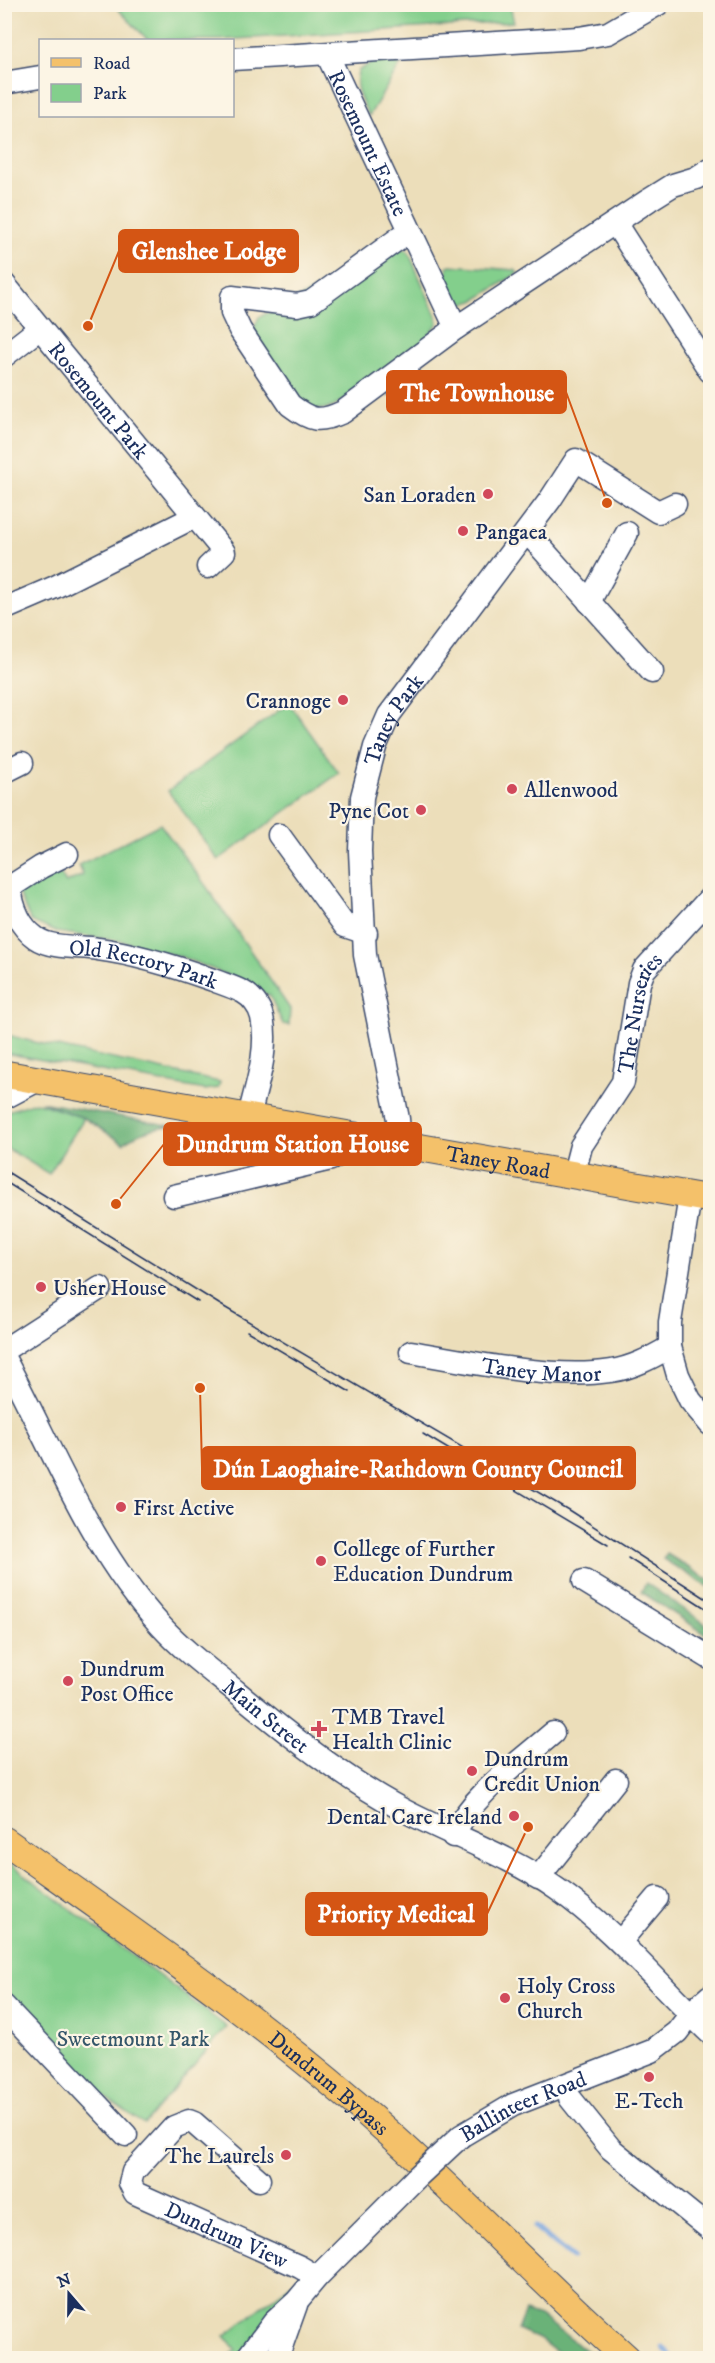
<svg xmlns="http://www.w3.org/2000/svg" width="715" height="2363" font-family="'IM FELL DW Pica',serif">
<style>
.green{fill:#83cf8c;stroke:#4f7f75;stroke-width:1.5}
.forest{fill:#6ab278;stroke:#42706b;stroke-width:1.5}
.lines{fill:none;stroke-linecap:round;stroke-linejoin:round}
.stream{stroke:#75a3de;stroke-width:5}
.minor-casing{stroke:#3a496c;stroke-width:25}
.major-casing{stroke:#3a496c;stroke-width:29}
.minor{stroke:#fff;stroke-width:22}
.major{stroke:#f4c16a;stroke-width:27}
.tram{stroke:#1b2f5e;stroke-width:1.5}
.minor-bridge-casing{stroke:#3a496c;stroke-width:25;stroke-linecap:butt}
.minor-bridge{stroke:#fff;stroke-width:22}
.poi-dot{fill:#d1495b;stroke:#fcf5e5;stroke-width:2}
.labels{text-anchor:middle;stroke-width:4.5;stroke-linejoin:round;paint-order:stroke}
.street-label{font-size:22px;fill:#1b2f5e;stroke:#fcf5e5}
.poi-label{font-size:22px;fill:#1b2f5e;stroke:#fcf5e5;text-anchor:start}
.park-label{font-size:22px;fill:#35576a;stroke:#fcf5e5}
.leader{fill:none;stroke:#d45514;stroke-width:2}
.callout-dot{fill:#d45514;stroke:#fcf5e5;stroke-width:2}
.callout{fill:#d45514;stroke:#d45514;stroke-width:2}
.callout-label{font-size:24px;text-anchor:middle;font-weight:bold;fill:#fff}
</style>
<rect width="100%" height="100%" fill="#fcf5e5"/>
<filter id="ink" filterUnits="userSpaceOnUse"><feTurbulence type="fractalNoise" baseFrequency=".0167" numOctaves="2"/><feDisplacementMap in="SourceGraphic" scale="12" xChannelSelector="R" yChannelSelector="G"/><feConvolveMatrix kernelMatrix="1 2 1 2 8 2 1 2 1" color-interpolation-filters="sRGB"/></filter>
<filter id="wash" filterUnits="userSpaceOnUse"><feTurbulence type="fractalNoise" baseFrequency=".008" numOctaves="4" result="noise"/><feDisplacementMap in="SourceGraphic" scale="24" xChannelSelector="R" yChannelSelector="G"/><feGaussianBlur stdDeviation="1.35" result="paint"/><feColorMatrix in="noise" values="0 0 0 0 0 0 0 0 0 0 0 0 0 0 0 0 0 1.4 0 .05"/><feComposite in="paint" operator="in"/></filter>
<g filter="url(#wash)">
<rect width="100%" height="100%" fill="#ecdeba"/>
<g class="green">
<polygon points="502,4 503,7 510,6 514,22 219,40 148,40 114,5"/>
<path d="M376 61 402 62 369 116C362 101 352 87 359 70Z"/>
<path d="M401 248 408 251 437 318 438 323 431 332 433 337 333 407C324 409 314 411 305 406 290 397 263 350 252 333L259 317Z"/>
<polygon points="450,265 515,270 518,273 474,301 462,304 455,298 444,274 448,271 447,267"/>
<polygon points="289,703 339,773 218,860 168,791"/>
<polygon points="160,824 206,886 290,1009 289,1025 283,1024 270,996 245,982 182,957 122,941 56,932 31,921 17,890 57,868 66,883 83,875 79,865"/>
<polygon points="4,1034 30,1041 220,1082 218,1088 205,1090 5,1053"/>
<polygon points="35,1102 84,1118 49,1174 5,1147 5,1112"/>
<polygon points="4,1859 227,2027 144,2124 99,2093 5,1997"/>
<polygon points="295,2281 294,2294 238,2358 225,2358 236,2350 225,2336"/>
</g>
<g class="forest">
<path d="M41 1102 173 1126C153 1127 140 1132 123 1143L84 1118Z"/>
<polygon points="667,1554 710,1581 710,1588 663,1559"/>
<polygon points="646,1583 710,1627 710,1637 641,1592"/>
<polygon points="525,2311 540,2316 596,2358 564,2358 539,2339 517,2329"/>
</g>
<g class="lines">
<g class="stream">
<polyline points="535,2227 572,2258"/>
<polyline points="663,2347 673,2358"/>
</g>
</g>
</g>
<g filter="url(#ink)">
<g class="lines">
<g class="minor-casing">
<g id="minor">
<path id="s1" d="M327 54 456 328"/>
<polyline points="232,59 579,38 608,33 658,4"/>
<polyline points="4,83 40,77"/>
<polyline points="615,223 710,371"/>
<path d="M409 231 311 302 297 305 232 297V313L240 330 290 405C311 421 319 423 343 412L456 328 649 200 673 185 696 178 710 169"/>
<path id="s2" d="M4 284 224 552 208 567"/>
<polyline points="4,356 40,328"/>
<polyline points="527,532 652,672"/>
<polyline points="589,602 627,533"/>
<polyline points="4,609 55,587 194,517"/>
<polyline points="4,772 22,763"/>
<polyline points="279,835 345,926 366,933"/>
<path id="s3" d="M67 854 41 867 10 887C12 906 19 926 36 938 52 949 80 946 98 949 137 954 177 967 213 980 223 984 234 987 243 992 251 996 260 1007 262 1017 269 1049 257 1084 249 1116"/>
<polyline points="4,1098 40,1079"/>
<path id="s4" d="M400 1143 398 1119 365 955 360 851 362 797 375 747 389 715 550 500 576 460 658 512 675 504"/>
<path id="s5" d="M574 1173 581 1146 623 1082 639 983 644 970 710 898"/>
<polyline points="174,1196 331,1159 345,1151 349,1134"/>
<polyline points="690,1196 670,1322 670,1347 678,1375 690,1400 710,1424"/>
<polyline points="4,1350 100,1288"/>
<path id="s6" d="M411 1352C470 1362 552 1380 611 1371 632 1368 651 1358 670 1347"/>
<path id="s7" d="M4 1358C53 1449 90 1549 161 1626 184 1651 211 1671 237 1692 290 1736 343 1778 405 1811 455 1837 510 1856 557 1889 613 1928 660 1986 710 2033"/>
<polyline points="584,1581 710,1658"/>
<path d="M453 1836C471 1795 520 1762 553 1733"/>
<polyline points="538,1878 616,1780"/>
<polyline points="620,1942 657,1898"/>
<polyline points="4,2006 126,2135"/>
<polyline points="570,2098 611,2149 710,2229"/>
<path id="s8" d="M461 2136 513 2105 652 2051 677 2032 694 2010 710 1996"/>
<path id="s9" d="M259 2180 194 2123 189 2121 174 2127 133 2172 130 2183 135 2193 300 2267 317 2277"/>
<polyline points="247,2358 274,2322 297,2301 317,2277 416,2178"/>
<polyline points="277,2358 296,2305"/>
</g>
</g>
<g class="major-casing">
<g id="major">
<path id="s10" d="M4 1074 710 1199"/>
<path id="s11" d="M4 1840C132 1931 262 2020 380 2125 465 2200 542 2283 627 2358"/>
</g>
</g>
<use href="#minor" class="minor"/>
<use href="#major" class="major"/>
<g class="tram">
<polyline points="4,1170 219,1304 570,1511 710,1601"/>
<polyline points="4,1181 198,1302"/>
<polyline points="247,1331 350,1392"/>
<polyline points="423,1434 608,1545"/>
<polyline points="628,1558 710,1611"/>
</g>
<g class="minor-bridge-casing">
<polyline id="minor-bridge" points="416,2178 461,2136"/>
</g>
<use href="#minor-bridge" class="minor-bridge"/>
</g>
</g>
<g class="poi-dot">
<circle cx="488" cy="494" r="6"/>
<circle cx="463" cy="531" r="6"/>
<circle cx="343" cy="700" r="6"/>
<circle cx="512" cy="789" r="6"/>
<circle cx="421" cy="810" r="6"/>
<circle cx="41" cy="1287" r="6"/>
<circle cx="121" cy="1507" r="6"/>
<circle cx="321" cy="1561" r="6"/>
<circle cx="68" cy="1681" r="6"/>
<path d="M316 1720h6v6h6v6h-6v6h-6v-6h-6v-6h6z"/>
<circle cx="472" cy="1771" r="6"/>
<circle cx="514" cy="1816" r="6"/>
<circle cx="505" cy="1998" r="6"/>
<circle cx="649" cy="2077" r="6"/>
<circle cx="286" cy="2155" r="6"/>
</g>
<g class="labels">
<g class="street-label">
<text dy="8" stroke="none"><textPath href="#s1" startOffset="98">Rosemount Estate</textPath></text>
<text dy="8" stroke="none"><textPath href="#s2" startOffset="150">Rosemount Park</textPath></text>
<text dy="8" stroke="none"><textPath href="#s4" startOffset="434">Taney Park</textPath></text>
<text dy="8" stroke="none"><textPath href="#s3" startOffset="236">Old Rectory Park</textPath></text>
<text dy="8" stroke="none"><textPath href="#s5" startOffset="176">The Nurseries</textPath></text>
<text dy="8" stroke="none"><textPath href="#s10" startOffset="502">Taney Road</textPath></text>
<text dy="8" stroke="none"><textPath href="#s6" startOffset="132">Taney Manor</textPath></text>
<text dy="8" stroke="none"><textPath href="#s7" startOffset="450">Main Street</textPath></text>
<text dy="8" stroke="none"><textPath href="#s11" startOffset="406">Dundrum Bypass</textPath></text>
<text dy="8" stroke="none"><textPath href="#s8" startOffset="69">Ballinteer Road</textPath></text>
<text dy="8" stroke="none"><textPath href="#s9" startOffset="292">Dundrum View</textPath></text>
</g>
<g class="poi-label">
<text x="476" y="502" text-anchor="end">San Loraden</text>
<text x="475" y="539">Pangaea</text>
<text x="331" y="708" text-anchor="end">Crannoge</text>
<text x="524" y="797">Allenwood</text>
<text x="409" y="818" text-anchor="end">Pyne Cot</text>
<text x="53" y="1295">Usher House</text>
<text x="133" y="1515">First Active</text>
<text x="333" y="1556">College of Further<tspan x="333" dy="25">Education Dundrum</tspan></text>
<text x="80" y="1676">Dundrum<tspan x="80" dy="25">Post Office</tspan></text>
<text x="332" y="1724">TMB Travel<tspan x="332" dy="25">Health Clinic</tspan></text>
<text x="484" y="1766">Dundrum<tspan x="484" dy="25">Credit Union</tspan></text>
<text x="502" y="1824" text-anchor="end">Dental Care Ireland</text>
<text x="517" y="1993">Holy Cross<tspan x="517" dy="25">Church</tspan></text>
<text x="649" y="2108" text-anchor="middle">E-Tech</text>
<text x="274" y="2163" text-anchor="end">The Laurels</text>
</g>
<g class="park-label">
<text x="133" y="2046">Sweetmount Park</text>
</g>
</g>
<path class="leader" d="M88 326L119 251M607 503L566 392M116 1204L164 1144M200 1388L202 1468M528 1827L487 1914"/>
<g class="callout-dot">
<circle cx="88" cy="326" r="6"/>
<circle cx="607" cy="503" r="6"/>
<circle cx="116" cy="1204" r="6"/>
<circle cx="200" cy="1388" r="6"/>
<circle cx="528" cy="1827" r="6"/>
</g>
<g class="callout">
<rect x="119" y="230" width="179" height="42" rx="6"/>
<rect x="387" y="371" width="179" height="42" rx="6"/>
<rect x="164" y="1123" width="257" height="42" rx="6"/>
<rect x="202" y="1447" width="433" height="42" rx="6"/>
<rect x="306" y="1893" width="181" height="42" rx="6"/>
</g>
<g class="callout-label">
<text x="209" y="259">Glenshee Lodge</text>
<text x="477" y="401">The Townhouse</text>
<text x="293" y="1152">Dundrum Station House</text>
<text x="418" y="1477">Dún Laoghaire-Rathdown County Council</text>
<text x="396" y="1922">Priority Medical</text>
</g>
<rect width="715" height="2363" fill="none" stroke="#fcf5e5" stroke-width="24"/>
<rect x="39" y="39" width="195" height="78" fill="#fcf5e5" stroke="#a2a6af" stroke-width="1.5"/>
<rect x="51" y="58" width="30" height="9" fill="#f4c16a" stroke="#a2a6af" stroke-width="1.5"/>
<text x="93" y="69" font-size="18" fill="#1b2f5e">Road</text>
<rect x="51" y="84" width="30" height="18" fill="#83cf8c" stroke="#a2a6af" stroke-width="1.5"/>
<text x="93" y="99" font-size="18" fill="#1b2f5e">Park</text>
<g transform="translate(69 2294) rotate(340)" stroke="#fcf5e5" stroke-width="4.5" paint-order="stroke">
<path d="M0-4.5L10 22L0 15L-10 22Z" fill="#1b2f5e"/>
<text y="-9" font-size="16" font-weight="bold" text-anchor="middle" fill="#1b2f5e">N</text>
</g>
</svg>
